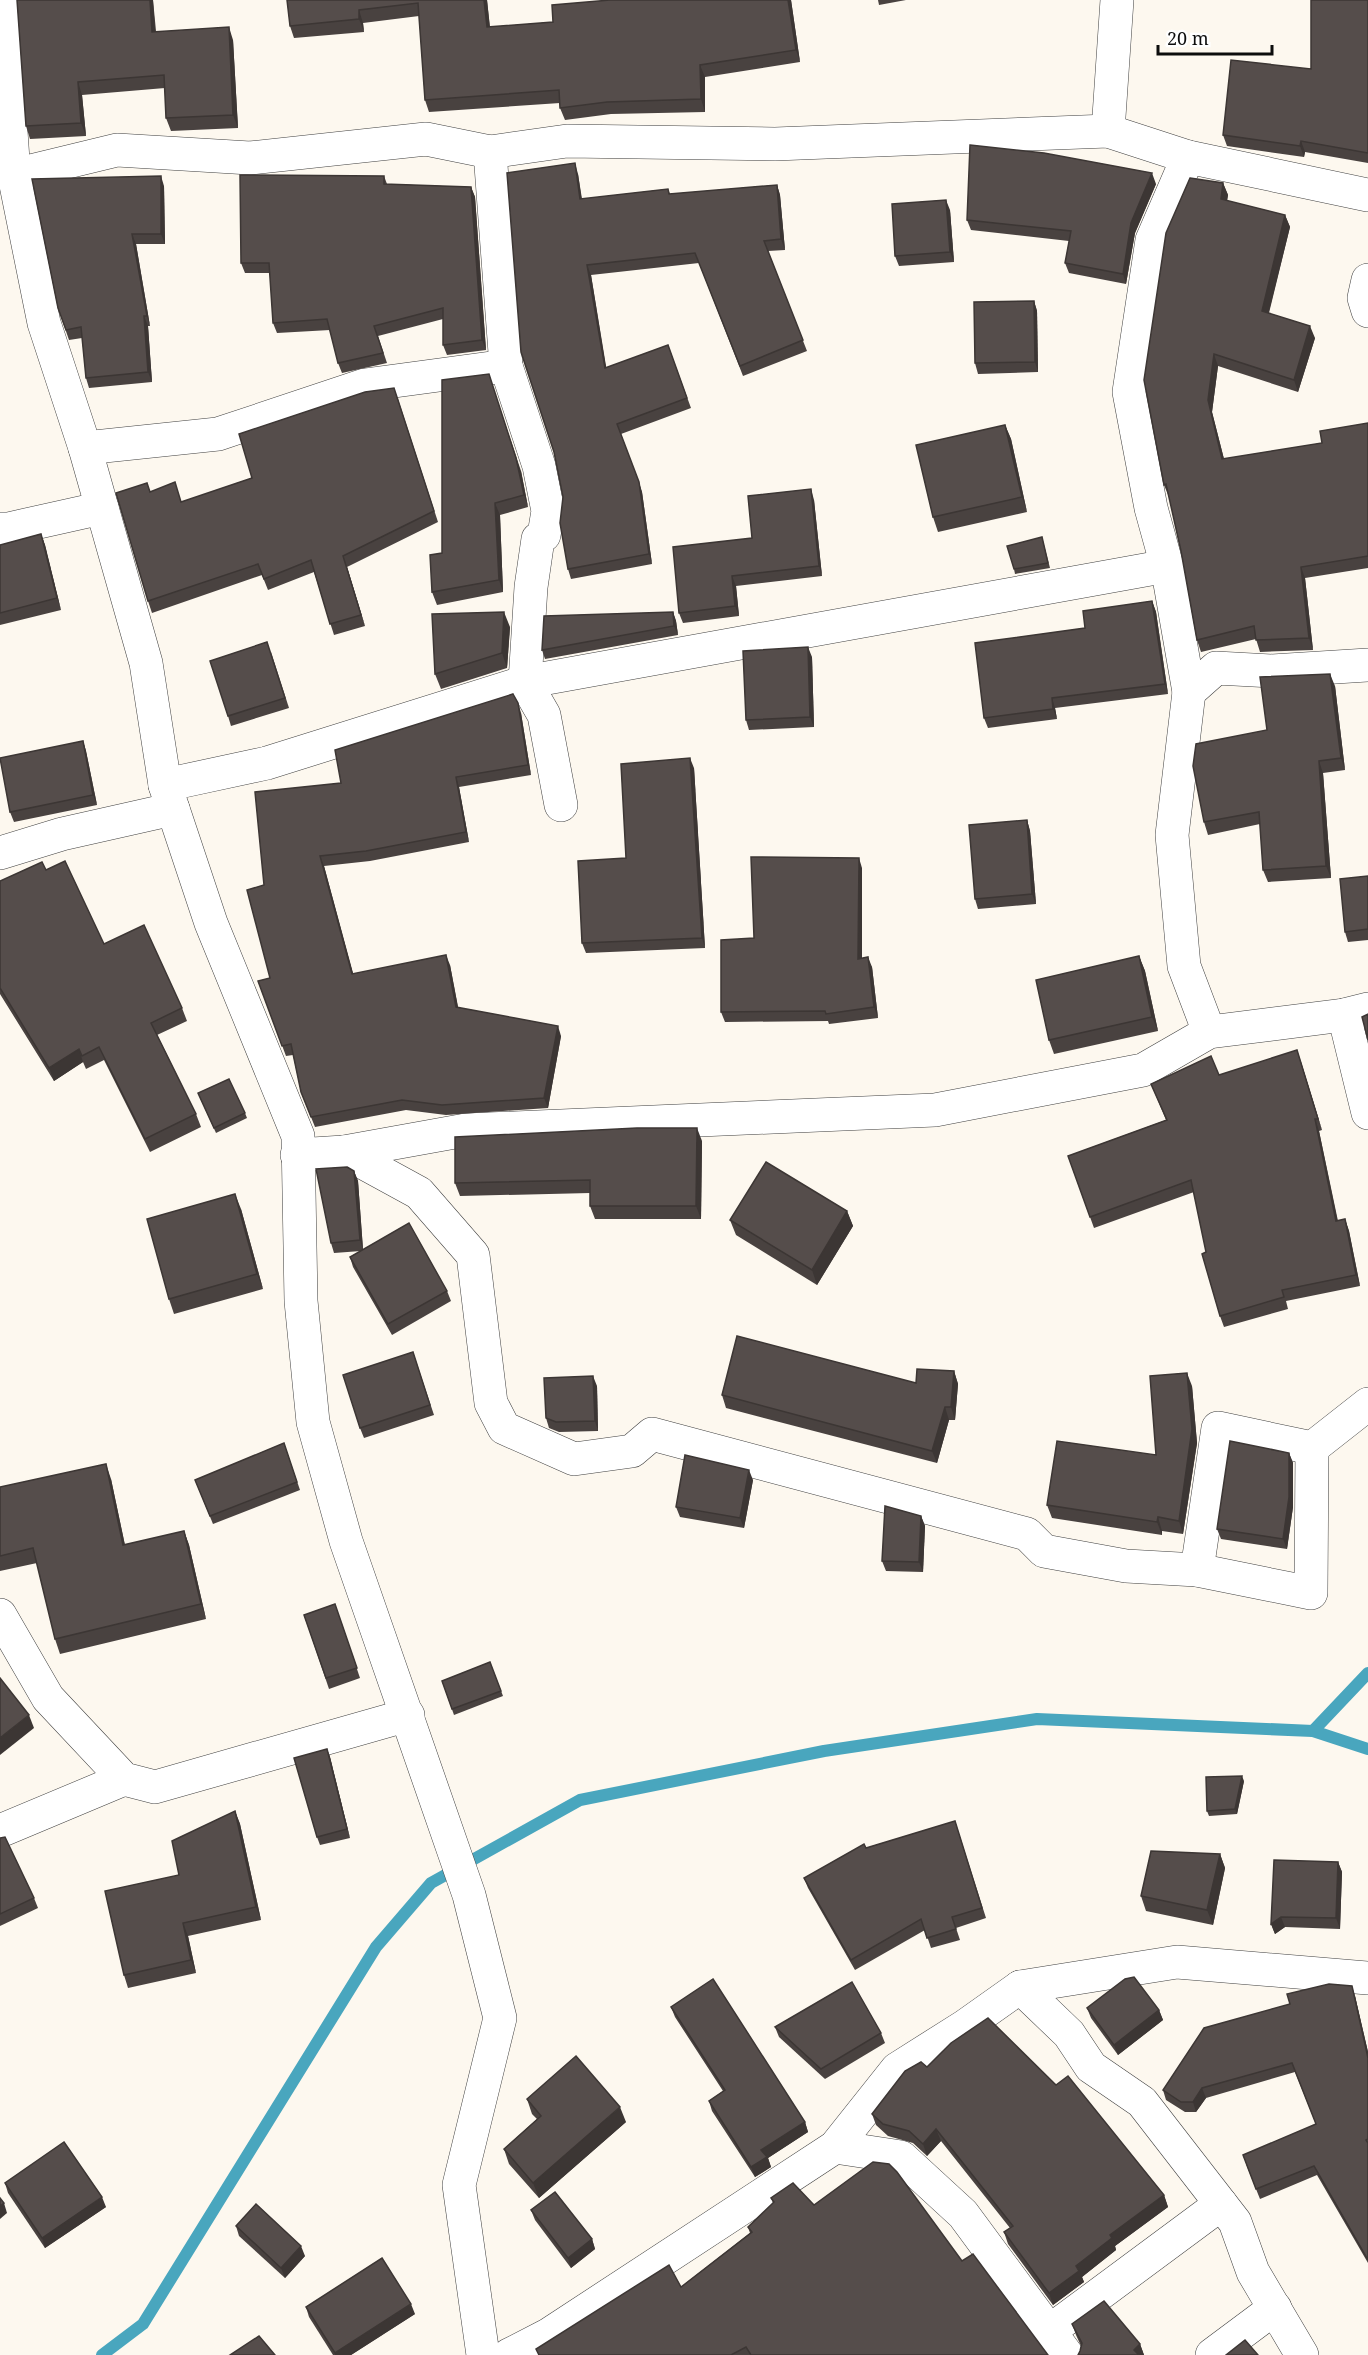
<svg xmlns="http://www.w3.org/2000/svg" width="1368" height="2355" font-family="'Noto Serif',serif">
<style>
.lines{fill:none;stroke-linecap:round;stroke-linejoin:round}
.stream{stroke:#49a6be;stroke-width:12}
.street-casing{stroke:#404040;stroke-width:34}
.street{stroke:#fff;stroke-width:33}
.wall{fill:#494240}
.shaded-wall{fill:#3c3634}
.building{fill:#554d4b;stroke:#3c3634;stroke-width:1.5}
</style>
<rect width="100%" height="100%" fill="#fdf8ef"/>
<g class="lines">
<g class="stream">
<polyline points="1313,1731 1368,1673"/>
<polyline points="102,2355 143,2324 376,1947 431,1883 580,1800 824,1751 1037,1719 1313,1731 1368,1749"/>
</g>
<g class="street-casing">
<g id="street">
<polyline points="2,0 14,175 44,323 85,448 146,663 165,785 211,923 298,1136 301,1301 313,1422 346,1541 469,1895 500,2018 459,2185 483,2355"/>
<polyline points="1108,131 1117,0"/>
<polyline points="490,152 506,366 539,466 548,511 544,535 538,539 531,587 525,682 544,715 561,805"/>
<polyline points="1188,157 1152,240 1129,392 1151,508 1167,566 1189,692 1216,668 1272,671 1368,665"/>
<polyline points="14,175 117,150 250,158 426,139 490,152 567,141 775,144 1108,131 1188,157 1368,195"/>
<polyline points="1368,280 1364,298 1368,311"/>
<polyline points="85,448 218,434 365,385 506,366"/>
<polyline points="0,529 8,529 102,508"/>
<polyline points="1189,692 1172,835 1184,966 1209,1032"/>
<polyline points="165,785 267,763 525,682 1167,566"/>
<polyline points="0,853 62,834 173,809"/>
<polyline points="1344,1015 1368,1113"/>
<polyline points="344,1152 466,1130 935,1110 1143,1070 1209,1032 1344,1015 1368,1009"/>
<polyline points="297,1155 344,1152 419,1193 473,1255 491,1403 504,1428 574,1459 632,1451 652,1434 1027,1534 1044,1551 1126,1566 1197,1570 1311,1593 1312,1448"/>
<polyline points="1197,1570 1218,1428 1312,1448 1368,1404"/>
<polyline points="0,1615 48,1698 124,1779 155,1787 408,1715"/>
<polyline points="0,1831 124,1779"/>
<polyline points="1020,1987 1069,2034 1091,2067 1142,2102 1235,2222 1253,2272 1302,2355"/>
<polyline points="835,2147 901,2157 963,2214 1067,2355"/>
<polyline points="1051,2330 1221,2204"/>
<polyline points="509,2355 548,2335 835,2147 897,2069 965,2026 1020,1987 1177,1962 1368,1978"/>
<polyline points="1212,2355 1275,2308"/>
</g>
</g>
<use href="#street" class="street"/>
</g>
<g class="wall">
<polygon points="17,0 153,0 156,31 233,40 238,128 171,131 166,118 165,88 82,95 86,136 30,139 26,126"/>
<polygon points="287,0 487,0 490,27 553,22 610,0 791,0 800,62 705,77 705,112 611,114 565,120 560,108 560,103 429,112 425,100 419,16 363,23 364,32 294,38 290,26"/>
<polygon points="878,0 906,0 879,5"/>
<polygon points="1368,0 1368,163 1305,152 1304,157 1227,146 1223,135 1311,69"/>
<polygon points="578,174 582,199 668,189 670,194 777,185 780,195 785,250 768,251 807,351 743,376 699,263 591,275 606,368 668,345 691,408 621,434 642,492 652,564 571,579 568,569 563,497"/>
<polygon points="384,176 387,184 471,187 475,197 486,350 447,355 443,345 443,319 378,336 387,363 342,373 338,363 330,330 277,333 273,323 270,273 245,273 241,263"/>
<polygon points="1223,183 1228,195 1227,201 1285,215 1290,227 1269,313 1315,338 1298,392 1218,366 1212,412 1224,459 1322,443 1368,423 1368,568 1305,578 1313,650 1260,652 1256,639 1201,652 1197,640 1181,551 1169,497 1164,485"/>
<polygon points="1156,184 1135,233 1126,284 1069,273 1065,263 1069,241 971,230 967,220"/>
<polygon points="164,186 165,244 136,244 150,326 148,326 152,382 89,388 86,378 82,338 69,340 58,308"/>
<polygon points="950,210 954,262 899,266 895,256"/>
<polygon points="1034,301 1037,311 1038,372 978,374 975,363"/>
<polygon points="398,399 438,522 347,567 365,626 334,635 314,572 268,590 262,575 152,613 148,601 150,492 181,502 252,478"/>
<polygon points="1005,425 1011,439 1027,512 938,532 933,517"/>
<polygon points="521,471 528,507 500,515 503,592 437,605 432,592 442,553"/>
<polygon points="814,500 822,576 736,586 739,616 683,623 679,613 752,538"/>
<polygon points="41,534 45,545 61,610 0,625 0,545"/>
<polygon points="1042,537 1050,568 1015,574 1014,569"/>
<polygon points="1152,601 1156,612 1168,694 1055,708 1057,719 988,728 984,718 1085,628"/>
<polygon points="673,612 676,621 678,635 545,659 542,650"/>
<polygon points="510,627 507,668 441,689 435,674"/>
<polygon points="271,652 289,708 231,726 228,716"/>
<polygon points="812,657 814,727 749,730 746,720"/>
<polygon points="1335,686 1345,770 1323,773 1331,878 1268,882 1263,870 1260,824 1208,835 1204,822 1267,730"/>
<polygon points="521,713 531,775 459,787 469,842 370,861 324,866 353,974 450,965 458,1008 561,1036 548,1108 446,1115 406,1110 315,1127 301,1092 293,1055 286,1056 258,981 270,978 264,885"/>
<polygon points="83,741 86,751 97,805 14,822 10,812"/>
<polygon points="694,768 705,948 586,953 582,943 626,858"/>
<polygon points="1027,820 1030,831 1036,904 978,909 975,899"/>
<polygon points="862,868 862,958 872,967 878,1018 829,1024 828,1021 725,1022 721,1012 754,938"/>
<polygon points="46,870 104,944 182,1008 187,1021 157,1035 196,1114 201,1127 150,1152 104,1060 86,1069 83,1062 54,1081 0,994 0,881"/>
<polygon points="1368,876 1368,940 1348,942 1345,932"/>
<polygon points="1139,956 1145,971 1158,1031 1054,1054 1049,1040"/>
<polygon points="1301,1062 1322,1130 1319,1131 1338,1221 1345,1219 1349,1231 1360,1286 1286,1301 1288,1309 1224,1327 1220,1316 1194,1192 1094,1228 1068,1156 1166,1120 1151,1084 1219,1075"/>
<polygon points="198,1093 245,1113 247,1118 216,1133"/>
<polygon points="702,1141 701,1219 595,1219 590,1206 590,1193 460,1196 455,1183"/>
<polygon points="354,1171 358,1181 363,1249 447,1291 451,1301 392,1335 353,1267 350,1257 361,1251 334,1253 331,1243"/>
<polygon points="241,1209 263,1289 174,1314 169,1299"/>
<polygon points="847,1211 853,1226 817,1285 736,1235 730,1220"/>
<polygon points="413,1352 434,1415 364,1438 360,1428"/>
<polygon points="954,1371 958,1384 955,1420 949,1420 937,1463 726,1408 722,1395 916,1383"/>
<polygon points="597,1386 598,1431 559,1432 549,1428 546,1418"/>
<polygon points="1192,1386 1197,1443 1183,1534 1162,1531 1162,1535 1052,1518 1047,1505 1156,1455"/>
<polygon points="284,1443 300,1490 213,1524 195,1480"/>
<polygon points="1289,1453 1293,1463 1293,1507 1287,1549 1221,1539 1217,1529"/>
<polygon points="111,1479 125,1545 184,1531 189,1545 206,1619 60,1654 55,1639 37,1563 0,1571 0,1487"/>
<polygon points="753,1480 744,1528 680,1517 676,1507"/>
<polygon points="921,1516 925,1526 923,1572 886,1571 882,1561"/>
<polygon points="335,1604 360,1678 329,1689 304,1615"/>
<polygon points="490,1662 503,1696 454,1715 442,1681"/>
<polygon points="327,1749 330,1757 350,1838 320,1845 317,1837"/>
<polygon points="1244,1781 1237,1814 1209,1816 1207,1811"/>
<polygon points="235,1811 240,1824 261,1920 188,1936 196,1973 128,1988 124,1975 179,1875"/>
<polygon points="955,1821 986,1918 956,1928 960,1940 931,1948 925,1930 855,1970 808,1888 804,1878 866,1848"/>
<polygon points="0,1838 34,1898 38,1908 0,1926"/>
<polygon points="1220,1854 1225,1868 1213,1925 1146,1911 1141,1896"/>
<polygon points="1338,1862 1342,1872 1340,1929 1285,1927 1275,1934 1271,1924"/>
<polygon points="1355,1996 1368,2052 1368,2263 1317,2175 1260,2199 1246,2164 1316,2124 1295,2072 1206,2098 1196,2112 1185,2112 1166,2100 1163,2090"/>
<polygon points="671,2007 805,2122 808,2132 768,2158 771,2167 755,2177 712,2111 709,2101 723,2091 675,2017"/>
<polygon points="1087,2008 1159,2010 1163,2020 1118,2055 1091,2018"/>
<polygon points="775,2027 881,2033 885,2043 825,2079 779,2037"/>
<polygon points="927,2067 1164,2195 1168,2207 1115,2246 1116,2250 1082,2277 1084,2282 1053,2305 1008,2244 1004,2232 1010,2228 941,2141 927,2156 913,2143 888,2136 876,2125 872,2114"/>
<polygon points="527,2099 626,2122 539,2198 509,2164 504,2149 537,2119 532,2114"/>
<polygon points="5,2183 106,2207 45,2248 8,2193"/>
<polygon points="771,2198 814,2205 962,2261 1048,2355 539,2355 681,2287 750,2233 748,2227 773,2203"/>
<polygon points="531,2210 592,2239 595,2249 571,2268 535,2220"/>
<polygon points="236,2226 305,2256 285,2278 239,2236"/>
<polygon points="306,2307 415,2314 351,2355 333,2355 309,2317"/>
<polygon points="1072,2324 1140,2344 1144,2355 1078,2355 1080,2351 1081,2346 1076,2335"/>
</g>
<g class="shaded-wall">
<polygon points="150,0 153,0 156,44 152,32"/>
<polygon points="484,0 487,0 491,39 487,27"/>
<polygon points="788,0 791,0 800,62 796,50"/>
<polygon points="359,10 363,23 364,32 359,19"/>
<polygon points="229,27 233,40 238,128 233,115"/>
<polygon points="700,65 705,77 705,112 701,99"/>
<polygon points="78,82 82,95 86,136 81,123"/>
<polygon points="1301,141 1305,152 1304,157 1300,146"/>
<polygon points="575,163 578,174 583,209 580,199"/>
<polygon points="1152,173 1156,184 1135,233 1126,284 1123,274 1131,223"/>
<polygon points="161,176 164,186 165,244 161,234"/>
<polygon points="1223,183 1228,195 1225,211 1221,199"/>
<polygon points="777,185 780,195 785,250 781,239"/>
<polygon points="471,187 475,197 486,350 482,340"/>
<polygon points="946,200 950,210 954,262 950,252"/>
<polygon points="1285,215 1290,227 1266,323 1262,311"/>
<polygon points="132,234 136,244 150,326 147,316"/>
<polygon points="587,265 591,275 608,378 605,368"/>
<polygon points="1034,301 1037,311 1038,372 1035,362"/>
<polygon points="144,316 148,326 152,382 148,372"/>
<polygon points="1310,326 1315,338 1298,392 1294,380"/>
<polygon points="1214,354 1218,366 1212,412 1227,471 1222,459 1208,400"/>
<polygon points="493,387 521,471 528,507 524,495"/>
<polygon points="1005,425 1011,439 1027,512 1022,497"/>
<polygon points="639,482 642,492 652,564 649,554"/>
<polygon points="811,489 814,500 822,576 819,566"/>
<polygon points="495,503 500,515 503,592 499,580"/>
<polygon points="41,534 45,545 61,610 57,598"/>
<polygon points="343,556 347,567 365,626 361,615"/>
<polygon points="1301,567 1305,578 1313,650 1309,638"/>
<polygon points="732,576 736,586 739,616 735,606"/>
<polygon points="1152,601 1156,612 1168,694 1165,684"/>
<polygon points="504,612 510,627 507,668 502,653"/>
<polygon points="673,612 676,621 678,635 674,626"/>
<polygon points="808,647 812,657 814,727 810,717"/>
<polygon points="1330,674 1335,686 1345,770 1341,758"/>
<polygon points="1052,698 1055,708 1057,719 1053,709"/>
<polygon points="518,703 521,713 531,775 528,765"/>
<polygon points="83,741 86,751 97,805 93,795"/>
<polygon points="690,758 694,768 705,948 702,938"/>
<polygon points="1319,761 1323,773 1331,878 1326,866"/>
<polygon points="456,777 459,787 469,842 466,832"/>
<polygon points="1027,820 1030,831 1036,904 1032,894"/>
<polygon points="320,856 324,866 356,984 352,974"/>
<polygon points="859,858 862,868 862,969 858,959"/>
<polygon points="446,955 450,965 460,1017 456,1007"/>
<polygon points="1139,956 1145,971 1158,1031 1152,1017"/>
<polygon points="868,957 872,967 878,1018 874,1007"/>
<polygon points="558,1026 561,1036 548,1108 544,1098"/>
<polygon points="79,1049 83,1062 54,1081 49,1068"/>
<polygon points="1297,1050 1301,1062 1322,1130 1318,1119"/>
<polygon points="1315,1119 1319,1131 1340,1233 1336,1221"/>
<polygon points="697,1128 702,1141 701,1219 696,1206"/>
<polygon points="354,1171 358,1181 363,1250 360,1240"/>
<polygon points="235,1194 241,1209 263,1289 257,1274"/>
<polygon points="847,1211 853,1226 817,1285 812,1270"/>
<polygon points="1345,1219 1349,1231 1360,1286 1356,1275"/>
<polygon points="954,1371 958,1384 955,1420 951,1407"/>
<polygon points="1187,1373 1192,1386 1197,1443 1183,1534 1179,1521"/>
<polygon points="593,1376 597,1386 598,1431 595,1421"/>
<polygon points="945,1407 949,1420 937,1463 932,1451"/>
<polygon points="1289,1453 1293,1463 1293,1507 1287,1549 1283,1539"/>
<polygon points="106,1464 111,1479 128,1560 123,1545"/>
<polygon points="749,1470 753,1480 744,1528 740,1518"/>
<polygon points="921,1516 925,1526 923,1572 919,1562"/>
<polygon points="1158,1517 1162,1531 1162,1535 1157,1522"/>
<polygon points="184,1531 189,1545 206,1619 201,1604"/>
<polygon points="29,1715 34,1728 0,1755 0,1738"/>
<polygon points="327,1749 330,1757 350,1838 347,1829"/>
<polygon points="1242,1776 1244,1781 1237,1814 1235,1809"/>
<polygon points="235,1811 240,1824 261,1920 256,1907"/>
<polygon points="1220,1854 1225,1868 1213,1925 1207,1910"/>
<polygon points="1338,1862 1342,1872 1340,1929 1336,1918"/>
<polygon points="1281,1917 1285,1927 1275,1934 1271,1924"/>
<polygon points="183,1923 188,1936 196,1973 191,1960"/>
<polygon points="1352,1986 1355,1996 1368,2052 1368,2058"/>
<polygon points="1159,2010 1163,2020 1118,2055 1114,2045"/>
<polygon points="1202,2088 1206,2098 1196,2112 1193,2102"/>
<polygon points="620,2107 626,2122 539,2198 533,2183"/>
<polygon points="805,2122 808,2132 768,2158 771,2167 755,2177 751,2167 761,2150"/>
<polygon points="936,2129 941,2141 927,2156 923,2144"/>
<polygon points="1164,2195 1168,2207 1115,2246 1116,2250 1082,2277 1084,2282 1053,2305 1049,2293 1076,2266 1110,2235"/>
<polygon points="102,2197 106,2207 45,2248 42,2238"/>
<polygon points="4,2203 7,2213 0,2219 0,2206"/>
<polygon points="592,2239 595,2249 571,2268 568,2258"/>
<polygon points="301,2246 305,2256 285,2278 281,2268"/>
<polygon points="411,2304 415,2314 351,2355 335,2355 335,2353"/>
<polygon points="1140,2344 1144,2355 1136,2355 1134,2350"/>
</g>
<g class="building">
<polygon points="17,0 150,0 152,32 229,27 233,115 166,118 164,75 78,82 81,123 26,126"/>
<polygon points="287,0 484,0 487,27 553,22 552,5 610,0 788,0 796,50 700,65 701,99 607,102 560,108 559,90 425,100 418,3 359,10 359,19 290,26"/>
<polygon points="1311,0 1368,0 1368,153 1301,141 1300,146 1223,135 1231,60 1311,69"/>
<polygon points="970,145 1044,153 1152,173 1131,223 1123,274 1065,263 1071,231 967,220"/>
<polygon points="575,163 580,199 668,189 669,194 777,185 781,239 764,241 803,340 740,366 695,253 587,265 605,368 668,345 687,398 617,424 639,482 649,554 568,569 560,523 563,497 554,452 521,352 507,173"/>
<polygon points="240,175 384,176 384,184 471,187 482,340 443,345 443,308 374,326 383,353 338,363 327,319 273,323 269,263 241,263"/>
<polygon points="161,176 161,234 132,234 147,316 144,316 148,372 86,378 81,327 66,330 58,308 32,179"/>
<polygon points="1190,178 1223,183 1221,199 1285,215 1262,311 1310,326 1294,380 1214,354 1208,400 1222,459 1322,443 1320,431 1368,423 1368,556 1301,567 1309,638 1256,640 1254,626 1197,640 1181,551 1166,484 1164,485 1144,380 1166,233"/>
<polygon points="946,200 950,252 895,256 892,204"/>
<polygon points="1034,301 1035,362 975,363 974,302"/>
<polygon points="489,374 516,458 524,495 495,503 499,580 432,592 430,555 442,553 442,380"/>
<polygon points="394,388 434,511 343,556 361,615 330,624 311,560 264,579 258,564 148,601 116,493 147,483 150,492 175,482 181,502 252,478 239,434 365,392"/>
<polygon points="1005,425 1022,497 933,517 916,445"/>
<polygon points="811,489 819,566 732,576 735,606 679,613 673,547 752,538 748,496"/>
<polygon points="41,534 57,598 0,613 0,545"/>
<polygon points="1042,537 1048,563 1014,569 1007,546"/>
<polygon points="1152,601 1165,684 1052,698 1053,709 984,718 975,643 1085,628 1083,611"/>
<polygon points="504,612 502,653 435,674 432,614"/>
<polygon points="673,612 674,626 542,650 544,616"/>
<polygon points="267,642 285,698 228,716 210,661"/>
<polygon points="808,647 810,717 746,720 743,651"/>
<polygon points="1330,674 1341,758 1319,761 1326,866 1263,870 1259,812 1204,822 1193,766 1196,744 1267,730 1260,677"/>
<polygon points="513,694 518,703 528,765 456,777 466,832 366,851 320,856 352,974 446,955 456,1007 558,1026 544,1098 442,1105 402,1100 311,1117 301,1092 291,1044 282,1046 258,981 270,978 247,890 264,885 255,792 341,783 335,750"/>
<polygon points="83,741 93,795 10,812 0,758"/>
<polygon points="690,758 702,938 582,943 578,861 626,858 621,764"/>
<polygon points="1027,820 1032,894 975,899 969,825"/>
<polygon points="751,857 859,858 858,959 868,957 874,1007 826,1014 825,1011 721,1012 721,940 754,938"/>
<polygon points="65,861 104,944 144,925 182,1008 151,1023 196,1114 145,1139 99,1047 82,1056 79,1049 49,1068 0,988 0,881 42,862 46,870"/>
<polygon points="1368,876 1368,929 1345,932 1340,879"/>
<polygon points="1139,956 1152,1017 1049,1040 1036,980"/>
<polygon points="1368,1014 1368,1040 1362,1017"/>
<polygon points="1297,1050 1318,1119 1315,1119 1336,1221 1345,1219 1356,1275 1282,1290 1284,1297 1220,1316 1202,1254 1206,1252 1191,1180 1090,1217 1068,1156 1167,1120 1151,1084 1211,1056 1219,1075"/>
<polygon points="229,1079 245,1113 214,1128 198,1093"/>
<polygon points="637,1128 697,1128 696,1206 590,1206 590,1180 455,1183 455,1137"/>
<polygon points="766,1162 847,1211 812,1270 730,1220"/>
<polygon points="347,1167 354,1171 360,1240 331,1243 316,1169"/>
<polygon points="235,1194 257,1274 169,1299 147,1219"/>
<polygon points="409,1223 447,1291 388,1324 350,1257"/>
<polygon points="737,1336 916,1383 917,1369 954,1371 951,1407 945,1407 932,1451 722,1395"/>
<polygon points="413,1352 430,1405 360,1428 343,1375"/>
<polygon points="1187,1373 1192,1429 1179,1521 1158,1517 1157,1522 1047,1505 1057,1441 1156,1455 1150,1376"/>
<polygon points="593,1376 595,1421 556,1422 546,1418 544,1378"/>
<polygon points="1230,1441 1289,1453 1289,1497 1283,1539 1217,1529"/>
<polygon points="284,1443 297,1482 210,1516 195,1480"/>
<polygon points="685,1455 749,1470 740,1518 676,1507"/>
<polygon points="106,1464 123,1545 184,1531 201,1604 55,1639 33,1548 0,1556 0,1487"/>
<polygon points="885,1506 921,1516 919,1562 882,1561"/>
<polygon points="335,1604 357,1668 326,1678 304,1615"/>
<polygon points="490,1662 501,1691 452,1709 442,1681"/>
<polygon points="0,1678 29,1715 0,1738"/>
<polygon points="327,1749 347,1829 317,1837 294,1758"/>
<polygon points="1242,1776 1235,1809 1207,1811 1206,1777"/>
<polygon points="235,1811 256,1907 183,1923 191,1960 124,1975 105,1891 179,1875 172,1841"/>
<polygon points="955,1821 982,1908 952,1917 956,1929 927,1938 921,1919 851,1960 804,1878 864,1844 866,1848"/>
<polygon points="5,1837 34,1898 0,1914 0,1838"/>
<polygon points="1151,1851 1220,1854 1207,1910 1141,1896"/>
<polygon points="1274,1860 1338,1862 1336,1918 1281,1917 1271,1924"/>
<polygon points="1134,1977 1159,2010 1114,2045 1087,2008 1125,1979"/>
<polygon points="713,1979 805,2122 761,2150 767,2157 751,2167 709,2101 725,2090 671,2007"/>
<polygon points="852,1982 881,2033 821,2069 775,2027"/>
<polygon points="1329,1984 1352,1986 1368,2058 1368,2139 1366,2140 1368,2143 1368,2260 1314,2166 1256,2189 1243,2155 1316,2124 1292,2063 1202,2088 1193,2102 1181,2102 1163,2090 1204,2028 1290,2004 1287,1994"/>
<polygon points="988,2018 1056,2085 1068,2076 1164,2195 1110,2235 1112,2238 1076,2266 1079,2271 1049,2293 1004,2232 1013,2226 936,2129 923,2144 909,2131 883,2124 872,2114 905,2071 921,2062 927,2067 951,2043"/>
<polygon points="576,2056 620,2107 533,2183 504,2149 541,2116 527,2099"/>
<polygon points="64,2142 102,2197 42,2238 5,2183"/>
<polygon points="873,2162 889,2164 897,2172 962,2261 973,2254 1048,2355 751,2355 746,2347 731,2355 539,2355 536,2349 669,2265 681,2287 752,2232 748,2227 774,2202 771,2198 793,2183 814,2205"/>
<polygon points="555,2192 592,2239 568,2258 531,2210"/>
<polygon points="0,2198 4,2203 0,2206"/>
<polygon points="256,2204 301,2246 281,2268 236,2226"/>
<polygon points="382,2258 411,2304 335,2353 306,2307"/>
<polygon points="1104,2301 1140,2344 1134,2350 1139,2355 1078,2355 1080,2351 1082,2343 1072,2324"/>
<polygon points="259,2336 275,2355 230,2355"/>
<polygon points="1245,2340 1258,2355 1226,2355"/>
</g>
<path d="M1158 45v9h114v-9" fill="none" stroke="#0d0d0d" stroke-width="3"/>
<text x="1167" y="45" font-size="18" fill="#0d0d0d" stroke="#ffffff" stroke-width="4.5" paint-order="stroke">20 m</text>
</svg>
